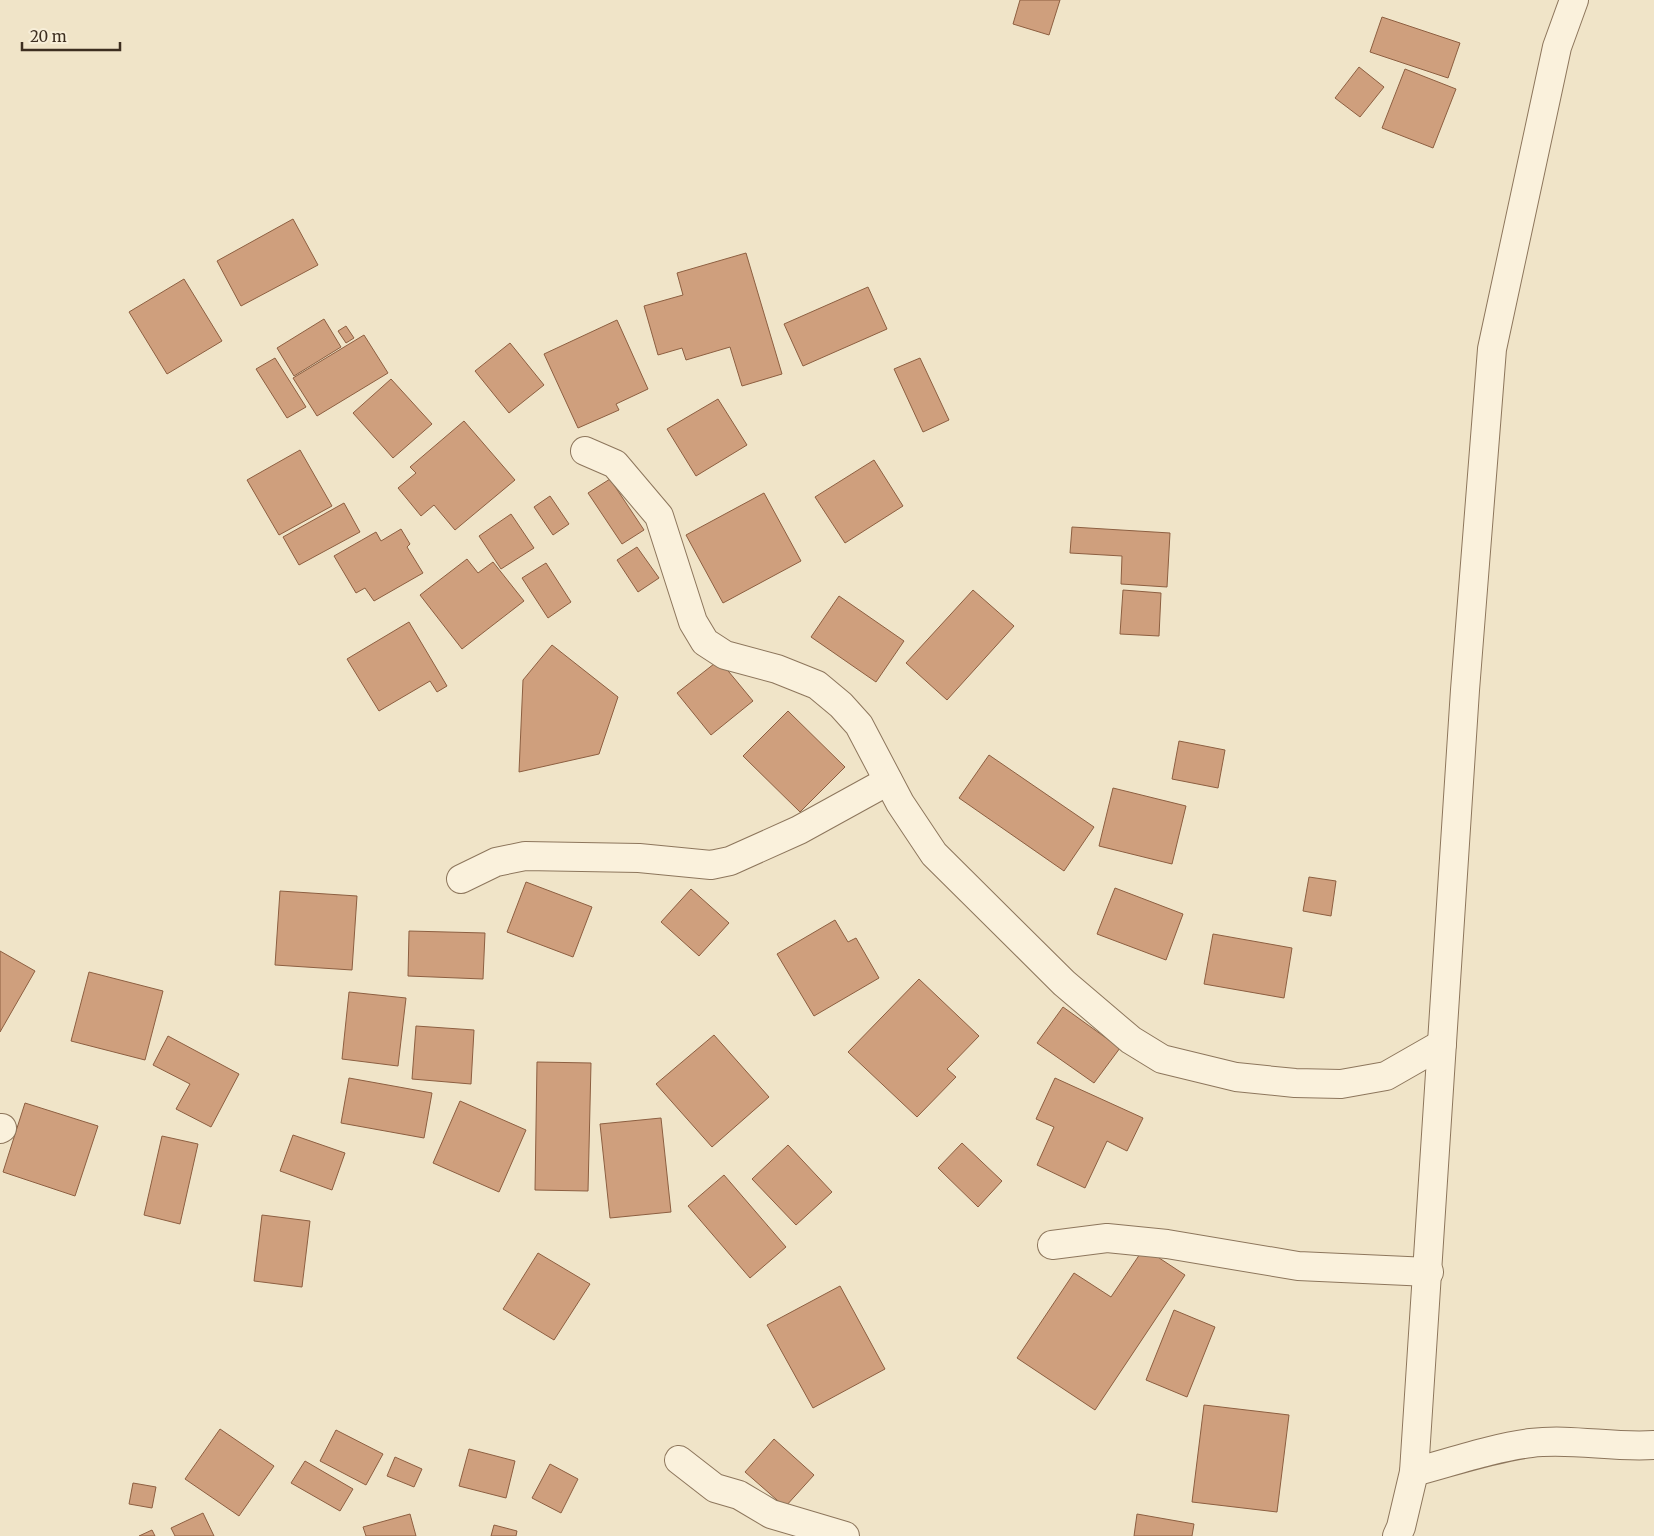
<svg xmlns="http://www.w3.org/2000/svg" width="1654" height="1536" font-family="Merriweather,serif">
<style>
.building{fill:#cf9f7d;stroke:#8d5f41}
.lines{fill:none;stroke-linecap:round;stroke-linejoin:round}
.street-casing{stroke:#8d765c;stroke-width:30}
.street{stroke:#faf1dc;stroke-width:28}
</style>
<rect width="100%" height="100%" fill="#f0e4c8"/>
<g class="building">
<polygon points="1020,0 1060,0 1049,35 1013,24"/>
<polygon points="1382,17 1460,43 1448,78 1370,52"/>
<polygon points="1359,67 1384,87 1360,117 1335,98"/>
<polygon points="1405,69 1456,89 1433,148 1382,128"/>
<polygon points="293,219 318,265 241,306 217,261"/>
<polygon points="746,253 782,374 742,386 730,347 686,360 682,348 658,355 644,306 683,295 677,273"/>
<polygon points="184,279 222,341 167,374 129,312"/>
<polygon points="868,287 887,329 803,366 784,324"/>
<polygon points="324,319 341,347 294,376 277,348"/>
<polygon points="617,320 648,389 616,404 619,410 578,428 544,354"/>
<polygon points="346,326 354,338 346,343 338,331"/>
<polygon points="364,335 388,373 317,416 293,378"/>
<polygon points="510,343 544,385 509,413 475,371"/>
<polygon points="275,358 306,407 287,418 256,369"/>
<polygon points="920,358 949,420 923,432 894,369"/>
<polygon points="391,379 432,424 393,458 353,413"/>
<polygon points="718,399 747,445 696,476 667,429"/>
<polygon points="464,421 515,480 455,530 434,505 421,516 398,488 416,473 410,467"/>
<polygon points="300,450 332,506 279,535 247,480"/>
<polygon points="874,460 903,506 845,543 815,497"/>
<polygon points="610,479 644,530 622,544 588,493"/>
<polygon points="764,493 801,561 723,603 686,535"/>
<polygon points="550,496 569,524 553,535 534,507"/>
<polygon points="344,503 360,532 299,565 283,537"/>
<polygon points="511,514 534,548 501,569 479,536"/>
<polygon points="1072,527 1170,533 1167,587 1121,584 1122,556 1070,553"/>
<polygon points="401,529 410,544 407,547 423,573 374,601 365,588 356,593 334,556 376,532 381,541"/>
<polygon points="637,547 659,578 638,592 617,560"/>
<polygon points="467,559 478,573 493,562 524,601 462,649 420,595"/>
<polygon points="546,563 571,602 548,618 522,578"/>
<polygon points="973,590 1014,626 947,700 906,663"/>
<polygon points="1123,590 1161,593 1159,636 1120,634"/>
<polygon points="839,596 904,641 876,682 811,637"/>
<polygon points="409,622 447,686 437,692 430,681 379,711 347,659"/>
<polygon points="552,645 618,697 599,754 519,772 523,680"/>
<polygon points="719,660 753,701 711,735 677,693"/>
<polygon points="788,711 845,767 800,812 743,756"/>
<polygon points="1179,741 1225,750 1218,788 1172,779"/>
<polygon points="989,755 1094,827 1064,871 959,798"/>
<polygon points="1113,788 1186,806 1172,864 1099,846"/>
<polygon points="1309,877 1336,881 1331,916 1303,911"/>
<polygon points="526,882 592,907 573,957 507,932"/>
<polygon points="1115,888 1183,914 1166,960 1097,934"/>
<polygon points="691,889 729,923 699,956 661,922"/>
<polygon points="280,891 357,896 352,970 275,965"/>
<polygon points="835,920 848,942 856,938 879,978 814,1016 777,954"/>
<polygon points="409,931 485,933 483,979 408,976"/>
<polygon points="1213,934 1292,948 1284,998 1204,984"/>
<polygon points="0,951 35,971 0,1032"/>
<polygon points="89,972 163,991 145,1060 71,1041"/>
<polygon points="919,979 979,1036 947,1069 956,1077 917,1117 848,1052"/>
<polygon points="349,992 406,998 398,1066 342,1059"/>
<polygon points="1063,1007 1120,1048 1094,1083 1037,1043"/>
<polygon points="416,1026 474,1030 471,1084 412,1079"/>
<polygon points="714,1035 769,1097 712,1147 656,1084"/>
<polygon points="168,1036 239,1074 211,1127 176,1109 190,1084 153,1065"/>
<polygon points="537,1062 591,1063 588,1191 535,1190"/>
<polygon points="349,1078 432,1093 424,1138 341,1123"/>
<polygon points="1055,1078 1143,1118 1127,1151 1107,1141 1085,1188 1037,1165 1054,1127 1036,1119"/>
<polygon points="460,1101 526,1130 499,1192 433,1163"/>
<polygon points="25,1103 98,1126 75,1196 3,1172"/>
<polygon points="661,1118 671,1212 610,1218 600,1124"/>
<polygon points="293,1135 345,1153 332,1190 280,1171"/>
<polygon points="162,1136 198,1144 180,1224 144,1215"/>
<polygon points="962,1143 1002,1181 978,1207 938,1168"/>
<polygon points="788,1145 832,1192 796,1225 752,1179"/>
<polygon points="724,1175 786,1247 750,1278 688,1206"/>
<polygon points="262,1215 310,1221 302,1287 254,1281"/>
<polygon points="1144,1248 1185,1275 1095,1410 1017,1358 1074,1273 1111,1297"/>
<polygon points="538,1253 590,1284 554,1340 503,1309"/>
<polygon points="840,1286 885,1369 813,1408 767,1325"/>
<polygon points="1174,1310 1215,1327 1187,1397 1146,1380"/>
<polygon points="1204,1405 1289,1415 1277,1512 1192,1502"/>
<polygon points="220,1429 274,1466 239,1516 185,1479"/>
<polygon points="336,1430 383,1454 366,1485 320,1461"/>
<polygon points="774,1439 814,1475 785,1507 745,1472"/>
<polygon points="469,1449 515,1461 506,1498 459,1486"/>
<polygon points="395,1457 422,1469 414,1487 387,1476"/>
<polygon points="305,1461 353,1489 340,1511 291,1483"/>
<polygon points="550,1464 578,1479 561,1513 532,1498"/>
<polygon points="133,1483 156,1487 152,1508 129,1504"/>
<polygon points="203,1513 214,1536 175,1536 171,1528"/>
<polygon points="410,1514 416,1536 366,1536 363,1527"/>
<polygon points="1137,1514 1194,1524 1192,1536 1134,1536"/>
<polygon points="494,1525 517,1531 516,1536 491,1536"/>
<polygon points="152,1530 155,1536 139,1536"/>
</g>
<g class="lines">
<g class="street-casing">
<g id="street">
<polyline points="585,451 615,464 659,516 693,622 705,642 725,655 777,669 817,685 841,705 859,725 900,803 934,854 1064,983 1131,1040 1162,1059 1236,1077 1295,1083 1341,1084 1386,1076 1442,1044"/>
<polyline points="461,879 496,862 525,856 639,858 711,865 730,861 799,830 888,781"/>
<polyline points="0,1129 2,1128"/>
<polyline points="1052,1245 1107,1238 1167,1244 1298,1266 1429,1272"/>
<polyline points="679,1460 715,1488 739,1495 771,1514 845,1536"/>
<path d="M1414 1472C1452 1462 1492 1448 1531 1443 1572 1438 1613 1448 1654 1445"/>
<polyline points="1397,1536 1401,1527 1414,1472 1465,690 1492,349 1557,47 1574,0"/>
</g>
</g>
<use href="#street" class="street"/>
</g>
<path d="M22 42v8h98v-8" fill="none" stroke="#3d2e20" stroke-width="2.5"/>
<text x="30" y="42" font-size="15" fill="#3d2e20" stroke="#f7eed8" stroke-width="4" paint-order="stroke">20 m</text>
</svg>
